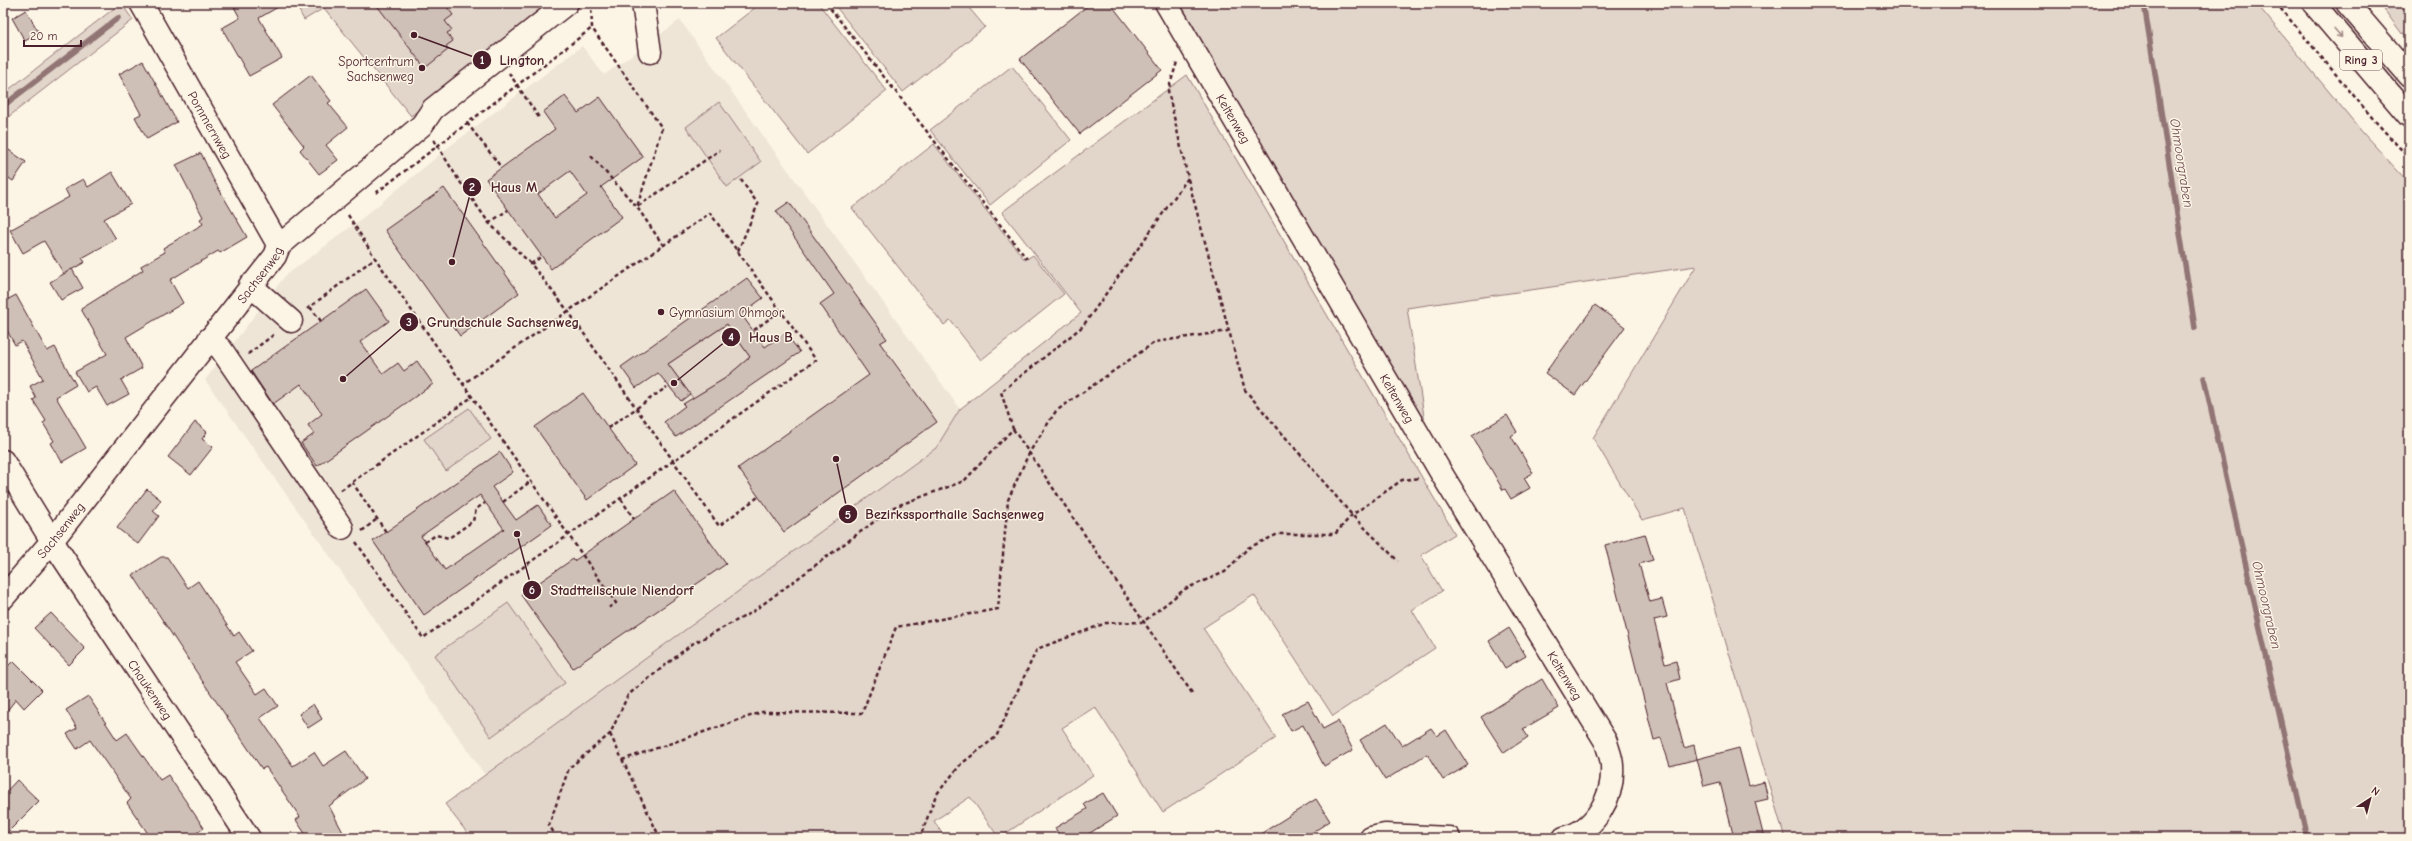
<svg xmlns="http://www.w3.org/2000/svg" width="2412" height="841" font-family="'Comic Neue',sans-serif">
<style>
.built{fill:#eee5d7}
.green{fill:#e2d5ca;stroke:#967a7a}
.lines{fill:none;stroke-linecap:round;stroke-linejoin:round}
.stream{stroke:#917474;stroke-width:5.5}
.building{fill:#cfc0b7;stroke:#4a1f2b;fill-rule:evenodd}
.minor-casing{stroke:#4a1f2b;stroke-width:25}
.major-casing{stroke:#4a1f2b;stroke-width:25}
.path{stroke:#4a1f2b;stroke-width:2.5;stroke-dasharray:4 3;stroke-linecap:butt}
.minor{stroke:#fcf5e5;stroke-width:22}
.major{stroke:#fcf5e5;stroke-width:22}
.oneway{stroke:#a38a88}
.poi-dot{fill:#4a1f2b;stroke:#fcf5e5;stroke-width:1.5}
.labels{text-anchor:middle;stroke-width:3;stroke-linejoin:round;paint-order:stroke}
.shield{fill:#fcf5e5;stroke:#7f5f63;stroke-width:1}
.shield-label{font-size:12px;font-weight:bold;fill:#4a1f2b}
.poi-label{font-size:13px;fill:#4a1f2b;stroke:#fcf5e5;text-anchor:end}
.street-label{font-size:13px;fill:#4a1f2b;stroke:#fcf5e5}
.water-label{font-size:14px;font-style:italic;fill:#6d4950;stroke:#fcf5e5}
.leader{fill:none;stroke:#4a1f2b;stroke-width:1.5}
.callout-dot{fill:#4a1f2b;stroke:#fcf5e5;stroke-width:1.5}
.mark-label{font-size:12px;text-anchor:middle;font-weight:bold;fill:#fff}
.callout-label{font-size:14px;text-anchor:middle;font-weight:bold;fill:#4a1f2b;stroke:#fcf5e5;stroke-width:3;stroke-linejoin:round;paint-order:stroke}
</style>
<rect width="100%" height="100%" fill="#fcf5e5"/>
<filter id="ink" filterUnits="userSpaceOnUse"><feTurbulence type="fractalNoise" baseFrequency=".025" numOctaves="2"/><feDisplacementMap in="SourceGraphic" scale="8" xChannelSelector="R" yChannelSelector="G"/><feConvolveMatrix kernelMatrix="1 2 1 2 8 2 1 2 1" color-interpolation-filters="sRGB"/></filter>
<g filter="url(#ink)">
<polygon class="built" points="680,20 960,409 936,448 485,775 205,380 285,276 365,216 450,146 582,46 604,75"/>
<g class="green">
<polygon points="121,3 133,20 3,121 3,94"/>
<polygon points="295,3 554,3 411,116 324,8 304,20"/>
<polygon points="761,3 818,3 887,91 807,154 716,38"/>
<polygon points="833,3 965,3 985,27 903,92"/>
<polygon points="1180,3 2256,3 2363,133 2409,183 2409,838 1785,838 1685,508 1642,520 1593,438 1696,266 1407,308 1427,435"/>
<polygon points="2379,3 2409,3 2409,43"/>
<polygon points="1012,66 1071,140 990,205 930,130"/>
<polygon points="1187,75 1455,534 1421,555 1442,591 1412,610 1435,648 1333,716 1254,595 1203,628 1276,738 1163,812 1095,707 1062,728 1093,775 999,838 970,797 934,821 945,838 471,838 445,804 936,448 960,409 1081,313 1002,212"/>
<polygon points="719,102 761,162 727,187 686,127"/>
<polygon points="934,144 1025,260 1033,255 1064,294 981,360 950,320 944,325 852,208"/>
<polygon points="727,324 750,357 724,379 693,398 668,364"/>
<polygon points="469,408 491,439 446,471 424,439"/>
<polygon points="508,603 565,683 491,737 435,655"/>
</g>
<g class="lines">
<g class="stream">
<polyline points="2144,3 2195,328"/>
<polyline points="3,106 118,18"/>
<polyline points="2204,378 2307,838"/>
</g>
</g>
<g class="building">
<polygon points="232,3 285,3 259,18 282,58 249,76 222,28 240,18"/>
<polygon points="375,3 444,3 453,15 445,21 452,30 447,33 453,41 446,46 449,49 425,68"/>
<polygon points="1091,3 1110,3 1162,70 1080,134 1020,59"/>
<polygon points="26,10 39,33 25,41 12,18"/>
<polygon points="143,61 177,122 147,139 135,117 141,114 119,74"/>
<polygon points="311,75 331,101 328,103 348,127 326,145 338,160 319,174 300,150 304,146 272,105"/>
<path d="M565 96 578 113 600 97 643 157 601 187 622 217 551 269 486 179 555 129 543 112ZM570 171 587 195 555 218 538 194Z"/>
<polygon points="3,146 26,162 13,181 3,174"/>
<polygon points="201,153 213,179 247,237 220,253 218,251 170,280 183,303 126,337 142,368 121,380 129,394 107,406 96,387 87,392 75,372 107,354 81,309 143,270 141,266 165,252 163,248 203,224 200,219 203,217 176,165"/>
<polygon points="112,172 131,204 104,219 116,239 82,258 85,262 64,274 44,241 23,253 10,230 69,197 65,189 83,179 88,187"/>
<polygon points="444,188 519,293 460,336 385,230"/>
<polygon points="789,202 887,339 880,343 937,422 784,532 738,468 869,375 820,304 834,294 776,211"/>
<polygon points="72,269 83,288 61,300 50,282"/>
<polygon points="747,278 763,298 741,314 765,347 785,333 800,352 676,437 664,422 685,406 683,404 724,379 750,357 727,324 668,364 690,394 681,401 658,373 636,388 621,367"/>
<polygon points="366,289 389,321 360,342 383,374 398,363 404,371 417,361 433,384 317,466 301,443 314,434 308,425 322,414 301,384 273,404 251,371"/>
<polygon points="16,295 47,351 55,347 76,385 56,397 86,448 62,462 51,443 54,441 43,423 46,421 33,400 36,398 30,386 43,379 22,341 15,345 3,323 3,302"/>
<polygon points="1595,305 1625,327 1575,395 1545,373"/>
<polygon points="583,393 635,465 587,500 535,427"/>
<polygon points="1507,415 1517,432 1511,436 1533,473 1524,478 1530,488 1511,499 1505,489 1503,490 1472,436"/>
<polygon points="195,422 207,432 202,439 213,447 191,475 168,457"/>
<path d="M500 452 513 472 492 487 516 520 538 505 552 525 424 615 373 541ZM480 495 504 529 445 570 421 536Z"/>
<polygon points="147,489 161,500 153,511 159,516 138,544 117,528"/>
<polygon points="674,491 726,564 573,668 521,595 573,559 574,561"/>
<polygon points="1645,534 1653,560 1639,564 1650,602 1662,599 1667,617 1654,620 1665,664 1676,661 1680,679 1667,683 1684,748 1694,745 1697,759 1670,766 1661,738 1654,740 1605,545"/>
<polygon points="161,557 167,557 188,588 198,581 234,636 239,632 252,651 235,662 257,694 266,688 278,706 260,718 293,766 314,752 323,766 346,751 365,779 329,806 346,838 308,838 296,820 300,817 266,767 262,769 201,679 133,575"/>
<polygon points="51,613 85,649 69,665 34,628"/>
<polygon points="1509,628 1526,656 1505,668 1489,641"/>
<polygon points="13,661 42,690 24,708 16,699 3,716 3,671"/>
<polygon points="1542,679 1559,708 1523,729 1528,737 1504,753 1481,717"/>
<polygon points="88,696 117,740 127,733 160,780 168,775 204,828 189,838 151,838 127,803 131,799 90,740 77,749 67,734 77,728 66,710"/>
<polygon points="1308,701 1323,729 1338,721 1353,750 1324,766 1303,725 1291,731 1282,714"/>
<polygon points="313,704 322,719 308,728 299,714"/>
<polygon points="1387,723 1402,746 1431,728 1437,736 1446,730 1468,765 1443,780 1427,754 1385,780 1360,740"/>
<polygon points="1739,748 1749,786 1764,782 1768,799 1755,802 1764,838 1734,838 1720,782 1704,786 1697,759"/>
<polygon points="17,780 39,801 3,837 3,795"/>
<polygon points="1103,793 1117,816 1082,838 1061,838 1055,828 1087,809 1084,804"/>
<polygon points="1316,799 1330,821 1304,838 1254,838"/>
</g>
<g class="lines">
<g class="minor-casing">
<g id="minor">
<path id="s1" d="M141 3 279 246"/>
<polyline points="643,3 650,52"/>
<path id="s2" d="M1166 3 1443 476 1606 742C1608 750 1612 758 1612 766 1614 797 1595 831 1564 838"/>
<polyline points="250,285 291,321"/>
<polyline points="209,339 221,349 342,528"/>
<path id="s3" d="M3 461 52 541 249 838"/>
<path id="s4" d="M3 598 52 541 275 256 279 246 422 125 433 109 567 3"/>
<polyline points="1371,838 1385,835 1449,838"/>
</g>
</g>
<g class="major-casing">
<g id="major">
<polyline points="2313,3 2409,116"/>
<polyline points="2347,3 2409,75"/>
</g>
</g>
<g class="path">
<polyline points="591,3 592,28 662,128 637,207 663,245"/>
<polyline points="826,3 1027,259"/>
<polyline points="2276,3 2375,121 2409,158"/>
<polyline points="509,73 540,119"/>
<polyline points="467,123 501,167"/>
<polyline points="434,140 458,179 489,223 531,264 568,311 719,526 758,497"/>
<polyline points="591,156 637,207 720,150"/>
<polyline points="1188,179 1245,390 1352,515 1398,561"/>
<polyline points="376,193 592,28"/>
<polyline points="348,215 375,258 616,603 608,608"/>
<polyline points="489,223 508,210"/>
<polyline points="738,251 758,204 741,180"/>
<polyline points="531,264 542,256"/>
<polyline points="310,307 321,321"/>
<polyline points="307,309 375,258"/>
<polyline points="754,330 780,311"/>
<polyline points="248,354 276,333"/>
<polyline points="608,428 667,387"/>
<polyline points="1013,429 1192,693"/>
<polyline points="352,482 386,532"/>
<polyline points="341,490 472,397"/>
<polyline points="621,499 634,519"/>
<polyline points="503,502 531,481"/>
<polyline points="362,531 377,519"/>
<polyline points="356,542 423,638 816,360 710,213 463,384"/>
<polyline points="425,542 436,535 449,538 473,521 476,509 485,503"/>
<polyline points="610,734 660,838"/>
<polyline points="622,760 762,712 862,713 896,627 998,609 1008,500 1029,453 1056,411 1155,342 1228,331"/>
<polyline points="557,838 549,825 569,768 610,734 628,695 692,644 751,613 894,507 964,481 1013,429 1001,392 1083,326 1188,178 1168,91 1177,62"/>
<polyline points="917,838 922,832 936,795 961,764 996,737 1037,649 1106,623 1143,622 1185,589 1225,572 1248,548 1278,534 1335,534 1352,515 1402,480 1420,478"/>
</g>
<use href="#minor" class="minor"/>
<use href="#major" class="major"/>
</g>
<defs><path id="oneway-shaft" d="M-6 0H5M1.5-3L5.5 0L1.5 3" fill="none" stroke-width="1.6" stroke-linecap="round" stroke-linejoin="round"/></defs>
<use class="oneway" href="#oneway-shaft" transform="translate(2338 33) rotate(50)"/>
</g>
<g class="poi-dot">
<circle cx="422" cy="68" r="4"/>
<circle cx="661" cy="312" r="4"/>
</g>
<g class="labels">
<rect class="shield" x="2340" y="50" width="42" height="20" rx="3"/>
<g class="shield-label">
<text x="2361" y="64">Ring 3</text>
</g>
<g class="poi-label">
<text x="414" y="66">Sportcentrum<tspan x="414" dy="15">Sachsenweg</tspan></text>
<text x="669" y="317" text-anchor="start">Gymnasium Ohmoor</text>
</g>
<g class="street-label">
<text dy="5" stroke="none"><textPath href="#s2" startOffset="134">Keltenweg</textPath></text>
<text dy="5" stroke="none"><textPath href="#s1" startOffset="140">Pommernweg</textPath></text>
<text dy="5" stroke="none"><textPath href="#s4" startOffset="413">Sachsenweg</textPath></text>
<text dy="5" stroke="none"><textPath href="#s2" startOffset="458">Keltenweg</textPath></text>
<text dy="5" stroke="none"><textPath href="#s4" startOffset="89">Sachsenweg</textPath></text>
<text dy="5" stroke="none"><textPath href="#s2" startOffset="782">Keltenweg</textPath></text>
<text dy="5" stroke="none"><textPath href="#s3" startOffset="272">Chaukenweg</textPath></text>
</g>
<g class="water-label">
<text transform="translate(2182 163) rotate(81)" y="5">Ohmoorgraben</text>
<text transform="translate(2267 605) rotate(77)" y="5">Ohmoorgraben</text>
</g>
</g>
<path class="leader" d="M414 35L482 60M452 262L472 187M343 379L409 322M674 383L731 337M836 459L848 514M517 534L532 590"/>
<g class="callout-dot">
<circle cx="414" cy="35" r="4"/>
<circle cx="452" cy="262" r="4"/>
<circle cx="343" cy="379" r="4"/>
<circle cx="674" cy="383" r="4"/>
<circle cx="836" cy="459" r="4"/>
<circle cx="517" cy="534" r="4"/>
<circle cx="482" cy="60" r="10"/>
<circle cx="472" cy="187" r="10"/>
<circle cx="409" cy="322" r="10"/>
<circle cx="731" cy="337" r="10"/>
<circle cx="848" cy="514" r="10"/>
<circle cx="532" cy="590" r="10"/>
</g>
<g class="mark-label">
<text x="482" y="64">1</text>
<text x="472" y="191">2</text>
<text x="409" y="326">3</text>
<text x="731" y="341">4</text>
<text x="848" y="519">5</text>
<text x="532" y="594">6</text>
</g>
<g class="callout-label">
<text x="522" y="65">Lington</text>
<text x="514" y="192">Haus M</text>
<text x="503" y="327">Grundschule Sachsenweg</text>
<text x="771" y="342">Haus B</text>
<text x="955" y="519">Bezirkssporthalle Sachsenweg</text>
<text x="622" y="595">Stadtteilschule Niendorf</text>
</g>
<rect width="2412" height="841" fill="none" stroke="#fcf5e5" stroke-width="16"/>
<rect x="8" y="8" width="2396" height="825" fill="none" stroke="#4a1f2b" stroke-width="1.5" filter="url(#ink)"/>
<g transform="translate(2370 799) rotate(36)" stroke="#fcf5e5" stroke-width="3" paint-order="stroke">
<path d="M0-3L7 15L0 10L-7 15Z" fill="#4a1f2b"/>
<text y="-6" font-size="11" font-weight="bold" text-anchor="middle" fill="#4a1f2b">N</text>
</g>
<path d="M24 40v6h57v-6" fill="none" stroke="#4a1f2b" stroke-width="2"/>
<text x="30" y="40" font-size="12" fill="#4a1f2b" stroke="#fcf5e5" stroke-width="3" paint-order="stroke">20 m</text>
</svg>
